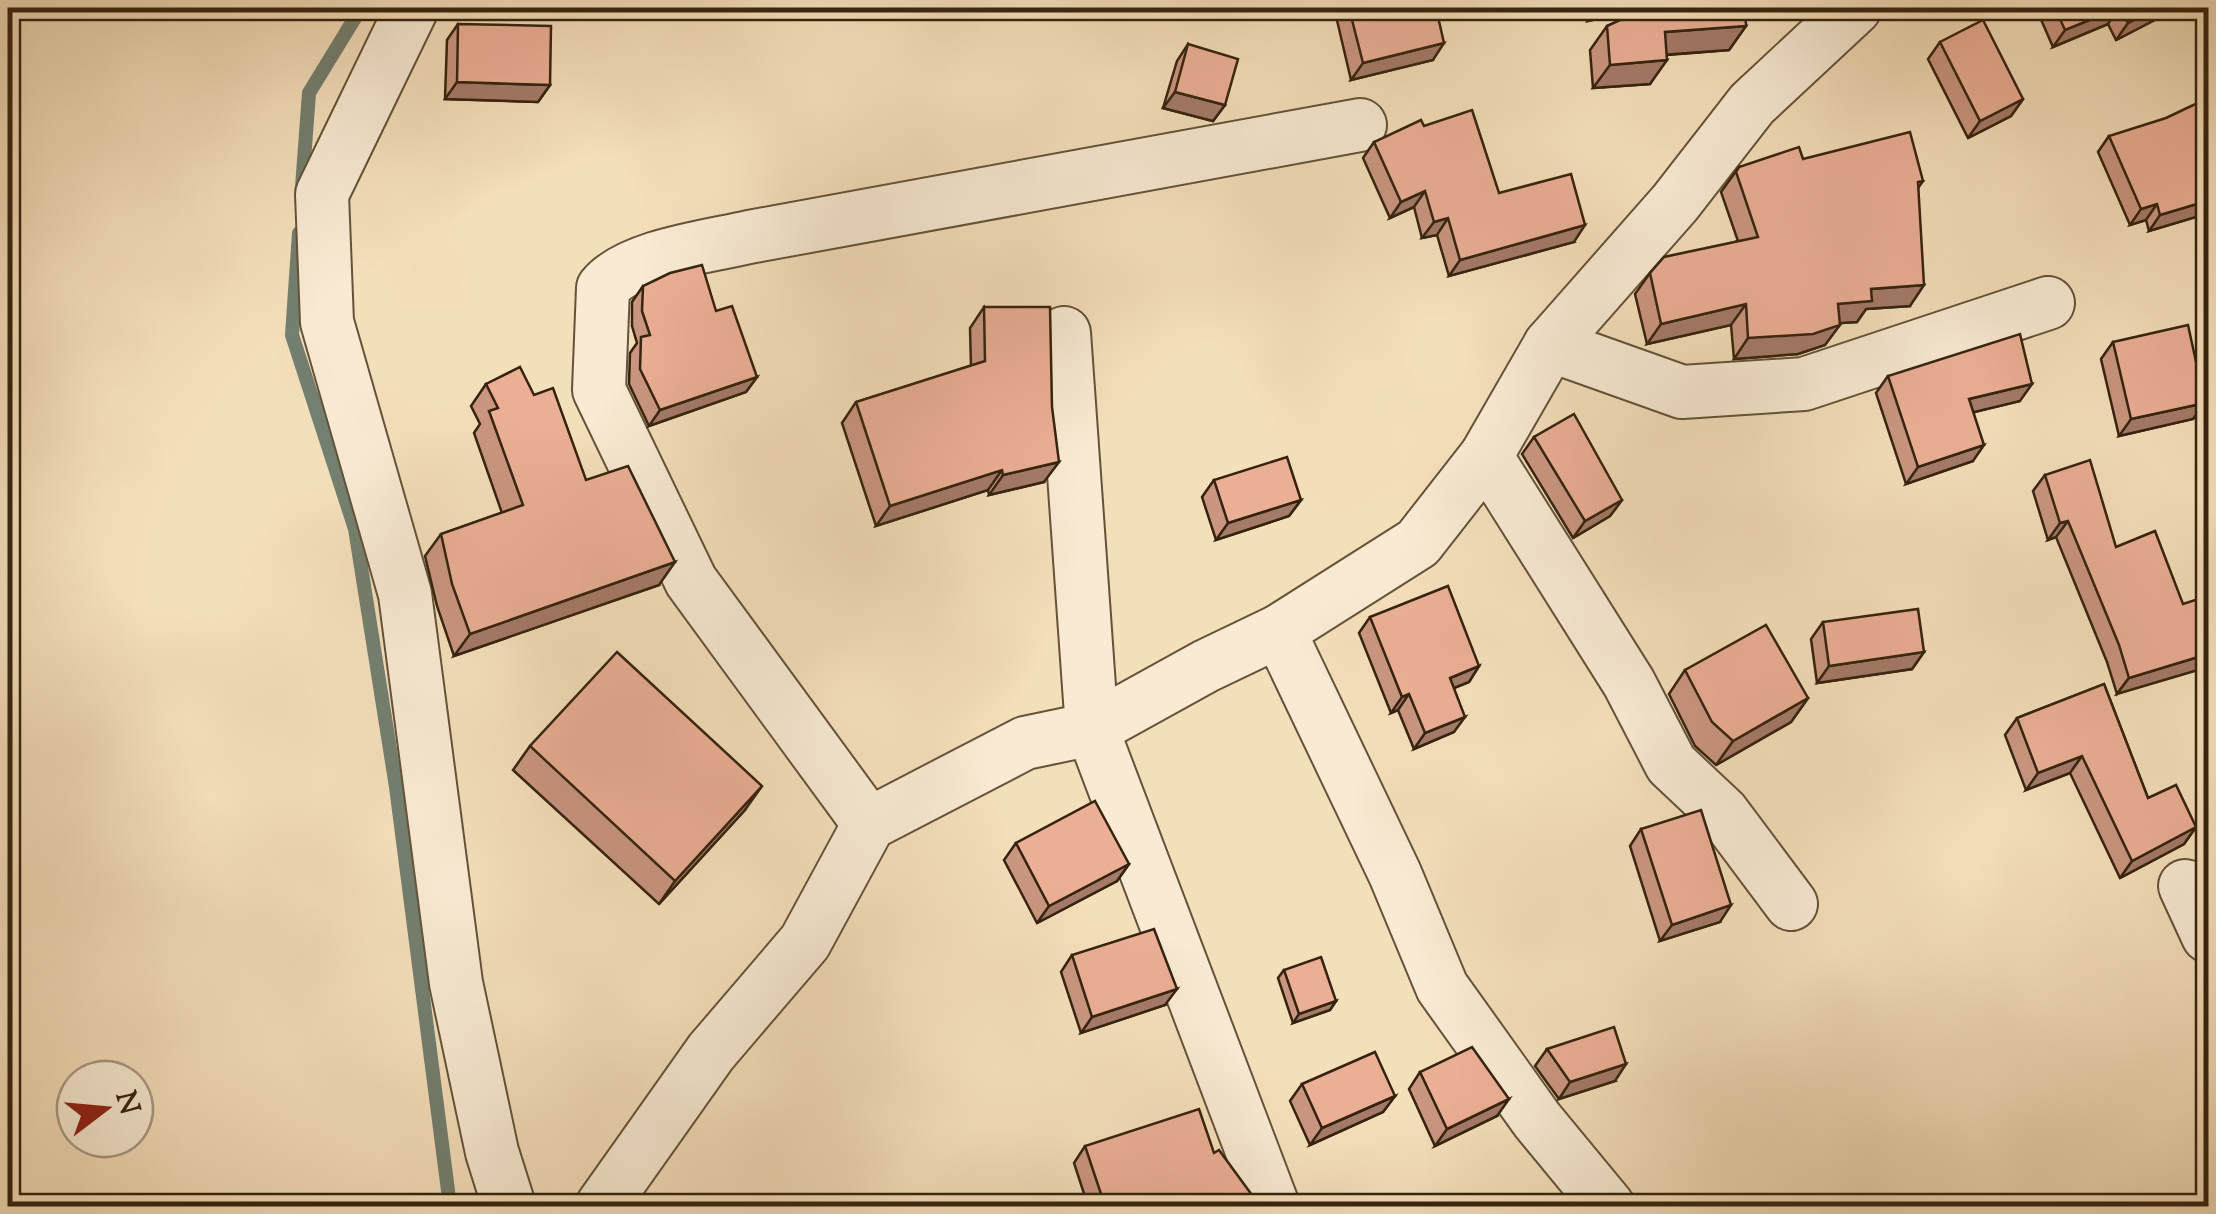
<svg xmlns="http://www.w3.org/2000/svg" width="2216" height="1214" font-family="'Sorts Mill Goudy',serif">
<style>
.lines{fill:none;stroke-linecap:round;stroke-linejoin:round}
.stream{stroke:#737f70;stroke-width:14}
.minor-casing{stroke:#655239;stroke-width:56}
.minor{stroke:#f8ead3;stroke-width:52}
.wall{fill:#ca9681;stroke:#35230e;stroke-width:2.5}
.shaded-wall{fill:#a47a69;stroke:#35230e;stroke-width:2.5}
.building{fill:#ebaf96;stroke:#35230e;stroke-width:2.5}
</style>
<rect width="100%" height="100%" fill="#f4dfbb"/>
<filter id="stains"><feTurbulence type="fractalNoise" baseFrequency=".002" numOctaves="4"/><feColorMatrix values="0 0 0 0 .2 0 0 0 0 .09 0 0 0 0 .02 0 0 0 .5 -.17"/></filter>
<radialGradient id="worn" r=".72"><stop offset=".6" stop-color="#630" stop-opacity="0"/><stop offset="1" stop-color="#630" stop-opacity=".3"/></radialGradient>
<g class="lines">
<g class="stream">
<polyline points="302,187 309,93 361,8"/>
<polyline points="299,233 292,335 355,529 396,787 450,1206"/>
</g>
<g class="minor-casing">
<g id="minor">
<polyline points="412,8 322,194 327,322 405,594 456,983 492,1152 509,1206"/>
<polyline points="1064,333 1092,729 1273,1206"/>
<polyline points="1550,345 1682,392 1804,384 2048,303"/>
<polyline points="1486,456 1629,683 1671,764 1723,813 1791,904"/>
<polyline points="1279,631 1395,874 1442,987 1537,1120 1608,1206"/>
<path d="M869 824 691 581 599 390 603 288C628 256 710 246 749 237L1360 125"/>
<polyline points="2185,886 2208,936"/>
<polyline points="602,1206 711,1052 805,942 869,824 1025,743 1092,729 1206,666 1279,631 1418,543 1486,456 1550,345 1675,203 1752,104 1855,8"/>
</g>
</g>
<use href="#minor" class="minor"/>
</g>
<g class="wall">
<polygon points="1342,8 1436,8 1433,60 1351,80 1336,16"/>
<polygon points="1587,8 1745,8 1746,26 1729,50 1667,55 1650,84 1593,88 1590,50 1607,26 1621,20 1618,14 1588,21"/>
<polygon points="2036,8 2178,8 2116,40 2108,24 2053,47"/>
<polygon points="458,24 550,85 538,102 445,99 447,40"/>
<polygon points="1940,42 2023,99 2011,116 1968,138 1928,59"/>
<polygon points="1188,44 1225,105 1213,121 1163,108 1177,61"/>
<polygon points="1424,126 1499,193 1574,242 1449,276 1437,235 1422,238 1414,207 1390,218 1363,158 1374,142"/>
<polygon points="2109,136 2202,187 2207,201 2196,217 2149,231 2146,220 2130,225 2098,152"/>
<polygon points="1803,159 1923,181 1918,188 1910,306 1866,309 1857,322 1840,323 1825,345 1798,354 1734,359 1731,325 1647,344 1635,294 1650,273 1738,241 1721,192 1739,167"/>
<polygon points="643,286 716,311 757,377 746,392 649,426 629,384 630,353 637,343 632,326 632,302"/>
<polygon points="984,307 1044,482 989,495 988,490 876,526 842,423 856,402 971,366 970,328"/>
<polygon points="2113,342 2205,403 2193,419 2119,436 2101,359"/>
<polygon points="1888,376 2020,401 1974,412 1973,461 1906,484 1876,393"/>
<polygon points="486,384 534,395 586,480 659,585 454,656 437,606 425,556 441,534 502,513 474,433 480,424 471,406"/>
<polygon points="1534,437 1622,500 1610,516 1573,538 1522,454"/>
<polygon points="2045,475 2116,547 2183,604 2117,694 2107,662 2056,537 2048,540 2033,491"/>
<polygon points="1214,480 1301,500 1289,516 1216,540 1202,497"/>
<polygon points="1370,617 1479,666 1469,682 1454,688 1454,732 1414,749 1398,710 1391,713 1359,633"/>
<polygon points="1823,622 1924,652 1912,669 1817,683 1811,639"/>
<polygon points="1685,670 1808,698 1791,722 1716,765 1695,746 1669,694"/>
<polygon points="2104,684 2148,798 2196,827 2184,844 2120,878 2070,773 2026,790 2005,735 2017,718"/>
<polygon points="530,746 745,810 659,904 513,770"/>
<polygon points="1641,829 1720,922 1660,941 1630,846"/>
<polygon points="1016,843 1129,864 1117,881 1037,923 1004,860"/>
<polygon points="1072,955 1165,1005 1081,1033 1061,972"/>
<polygon points="1284,970 1336,1001 1330,1010 1293,1023 1278,978"/>
<polygon points="1547,1049 1615,1081 1559,1099 1535,1066"/>
<polygon points="1420,1072 1497,1116 1435,1146 1409,1089"/>
<polygon points="1302,1084 1395,1096 1383,1112 1310,1145 1290,1101"/>
<polygon points="1085,1146 1214,1153 1260,1206 1088,1206 1074,1163"/>
</g>
<g class="shaded-wall">
<polygon points="1598,8 1623,8 1618,14 1588,21"/>
<polygon points="2119,8 2108,24 2053,47 2065,30"/>
<polygon points="2158,8 2178,8 2116,40 2128,23"/>
<polygon points="1746,26 1729,50 1648,56 1665,32"/>
<polygon points="1444,43 1433,60 1351,80 1363,63"/>
<polygon points="1667,60 1650,84 1593,88 1610,65"/>
<polygon points="457,82 550,85 538,102 445,99"/>
<polygon points="1175,92 1225,105 1213,121 1163,108"/>
<polygon points="2023,99 2011,116 1968,138 1980,121"/>
<polygon points="2208,173 2208,184 2188,194 2199,178"/>
<polygon points="1425,191 1414,207 1390,218 1401,202"/>
<polygon points="2207,201 2196,217 2149,231 2160,215"/>
<polygon points="2157,204 2146,220 2130,225 2141,209"/>
<polygon points="1448,218 1437,235 1422,238 1434,222"/>
<polygon points="1585,225 1574,242 1449,276 1460,260"/>
<polygon points="1924,285 1910,306 1866,309 1857,322 1824,324 1838,304 1871,289"/>
<polygon points="1746,304 1731,325 1647,344 1661,324"/>
<polygon points="1840,325 1825,345 1798,354 1734,359 1748,338"/>
<polygon points="757,377 746,392 649,426 660,410"/>
<polygon points="2032,384 2020,401 1958,416 1969,399"/>
<polygon points="2205,403 2193,419 2119,436 2131,419"/>
<polygon points="1984,445 1973,461 1906,484 1918,467"/>
<polygon points="1059,462 1044,482 989,495 1003,475"/>
<polygon points="1002,470 988,490 876,526 890,506"/>
<polygon points="1301,500 1289,516 1216,540 1228,523"/>
<polygon points="1622,500 1610,516 1573,538 1585,521"/>
<polygon points="2068,521 2056,537 2048,540 2060,523"/>
<polygon points="675,562 659,585 454,656 470,634"/>
<polygon points="1924,652 1912,669 1817,683 1829,666"/>
<polygon points="2208,654 2208,667 2117,694 2129,678"/>
<polygon points="1479,666 1469,682 1439,694 1450,678"/>
<polygon points="1409,694 1398,710 1391,713 1402,697"/>
<polygon points="1808,698 1791,722 1716,765 1733,741"/>
<polygon points="1465,717 1454,732 1414,749 1425,733"/>
<polygon points="2082,756 2070,773 2026,790 2038,773"/>
<polygon points="762,786 745,810 659,904 675,881"/>
<polygon points="2196,827 2184,844 2120,878 2132,861"/>
<polygon points="1129,864 1117,881 1037,923 1049,906"/>
<polygon points="1731,905 1720,922 1660,941 1672,925"/>
<polygon points="1177,989 1165,1005 1081,1033 1092,1017"/>
<polygon points="1336,1001 1330,1010 1293,1023 1299,1014"/>
<polygon points="1626,1064 1615,1081 1559,1099 1570,1082"/>
<polygon points="1395,1096 1383,1112 1310,1145 1322,1128"/>
<polygon points="1509,1099 1497,1116 1435,1146 1447,1129"/>
</g>
<g class="building">
<polygon points="1349,8 1436,8 1444,43 1363,63"/>
<polygon points="1641,8 1745,8 1746,26 1665,32 1667,60 1610,65 1607,26 1642,10"/>
<polygon points="2055,8 2119,8 2065,30"/>
<polygon points="2120,8 2158,8 2128,23"/>
<polygon points="1983,20 2023,99 1980,121 1940,42"/>
<polygon points="458,24 551,26 550,85 457,82"/>
<polygon points="1188,44 1238,59 1225,105 1175,92"/>
<polygon points="2208,98 2208,173 2199,178 2207,201 2160,215 2157,204 2141,209 2109,136 2166,118"/>
<polygon points="1472,110 1499,193 1571,174 1585,225 1460,260 1448,218 1434,222 1425,191 1401,202 1374,142 1421,120 1424,126"/>
<polygon points="1910,132 1923,181 1918,182 1924,285 1871,289 1872,301 1838,304 1840,325 1813,334 1748,338 1746,304 1661,324 1650,273 1664,257 1758,237 1736,172 1739,167 1799,147 1803,159"/>
<polygon points="702,265 716,311 732,306 757,377 660,410 640,369 641,337 650,335 642,311 643,286 670,273"/>
<polygon points="984,307 1050,307 1052,407 1059,462 1003,475 1002,470 890,506 856,402 985,361"/>
<polygon points="2188,325 2205,403 2131,419 2113,342"/>
<polygon points="2020,334 2032,384 1969,399 1984,445 1918,467 1888,376"/>
<polygon points="520,367 534,395 553,388 586,480 628,466 675,562 470,634 452,584 441,534 523,505 489,411 498,408 486,384"/>
<polygon points="1574,414 1622,500 1585,521 1534,437"/>
<polygon points="1287,457 1301,500 1228,523 1214,480"/>
<polygon points="2090,460 2116,547 2155,531 2183,604 2208,596 2208,654 2129,678 2119,645 2068,521 2060,523 2045,475"/>
<polygon points="1448,586 1479,666 1450,678 1465,717 1425,733 1409,694 1402,697 1370,617"/>
<polygon points="1918,609 1924,652 1829,666 1823,622"/>
<polygon points="1766,625 1808,698 1733,741 1712,722 1685,670"/>
<polygon points="617,652 762,786 675,881 530,746"/>
<polygon points="2104,684 2148,798 2176,785 2196,827 2132,861 2082,756 2038,773 2017,718"/>
<polygon points="1095,801 1129,864 1049,906 1016,843"/>
<polygon points="1701,810 1731,905 1672,925 1641,829"/>
<polygon points="1154,929 1177,989 1092,1017 1072,955"/>
<polygon points="1321,957 1336,1001 1299,1014 1284,970"/>
<polygon points="1614,1027 1626,1064 1570,1082 1547,1049"/>
<polygon points="1472,1047 1509,1099 1447,1129 1420,1072"/>
<polygon points="1375,1052 1395,1096 1322,1128 1302,1084"/>
<polygon points="1199,1109 1214,1153 1219,1150 1260,1206 1105,1206 1085,1146"/>
</g>
<rect width="2216" height="1214" fill="none" stroke="#f4dfbb" stroke-width="40"/>
<rect x="10" y="10" width="2196" height="1194" fill="none" stroke="#35230e" stroke-width="5"/>
<rect x="20" y="20" width="2176" height="1174" fill="none" stroke="#35230e" stroke-width="2.5"/>
<g transform="translate(105 1109) rotate(74)"><circle r="48" fill="#f8ead3" stroke="#aa9a84" stroke-width="2.5"/>
<path d="M0-8L18 38L0 25L-18 38Z" fill="#8f2418"/>
<text y="-15" font-size="28" font-weight="bold" text-anchor="middle" fill="#35230e">N</text>
</g>
<rect width="100%" height="100%" filter="url(#stains)"/>
<rect width="100%" height="100%" fill="url(#worn)"/>
</svg>
